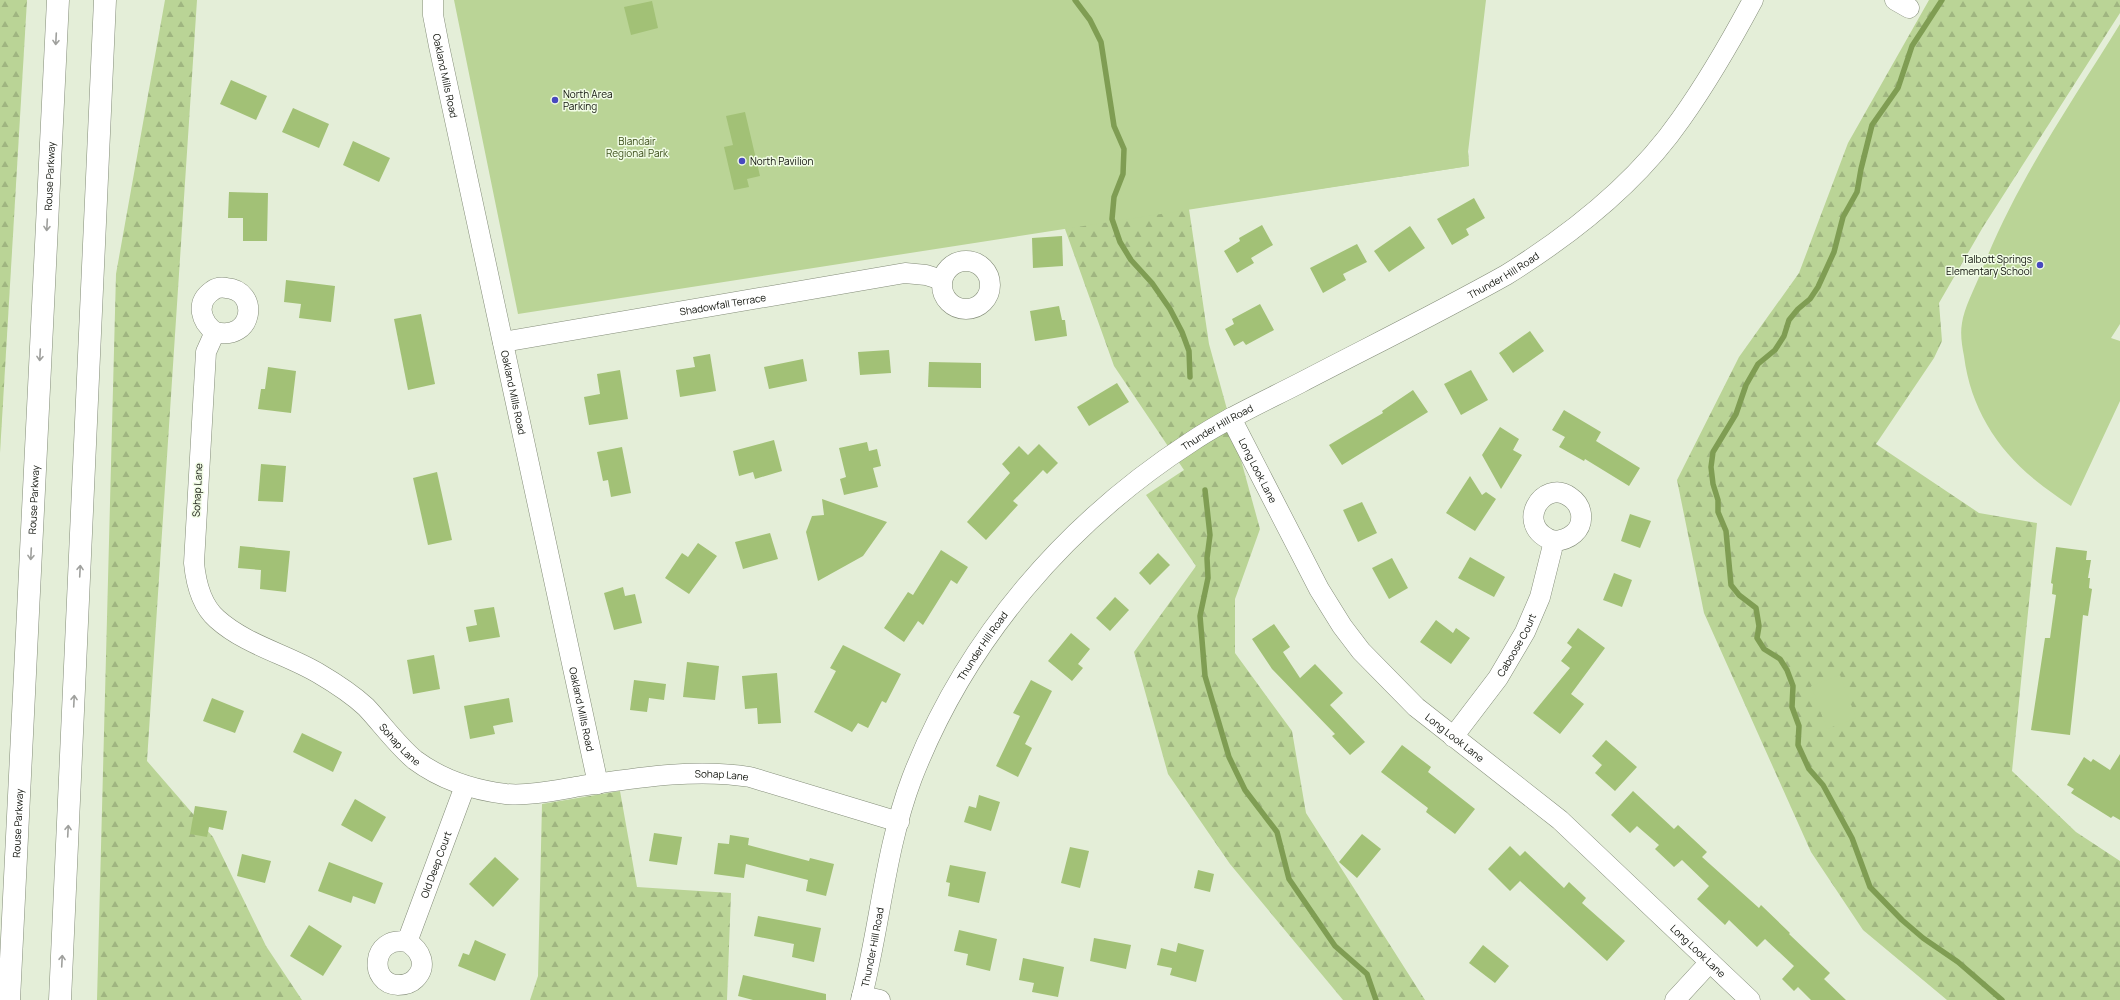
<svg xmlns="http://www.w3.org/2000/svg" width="2120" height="1000" font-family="Manrope,sans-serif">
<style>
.forest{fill:url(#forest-firs)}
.park{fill:#bad496}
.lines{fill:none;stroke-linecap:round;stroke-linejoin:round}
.stream{stroke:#7f9d53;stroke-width:5.5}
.building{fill:#a2c176}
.minor-casing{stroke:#838c78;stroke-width:21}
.major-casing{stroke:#838c78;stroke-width:23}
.minor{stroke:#fff;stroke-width:20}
.major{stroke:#fff;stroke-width:22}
.oneway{stroke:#9fa09d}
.poi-dot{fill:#4849bf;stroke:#f1fce5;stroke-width:1.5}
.labels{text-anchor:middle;stroke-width:3;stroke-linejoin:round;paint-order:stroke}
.street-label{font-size:10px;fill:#0f120b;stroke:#f1fce5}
.poi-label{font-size:10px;fill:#0f120b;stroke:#f1fce5;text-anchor:start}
.park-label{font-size:10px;fill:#394c17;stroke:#f1fce5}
</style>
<defs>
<pattern id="forest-firs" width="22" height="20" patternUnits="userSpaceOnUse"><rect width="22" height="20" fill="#bad496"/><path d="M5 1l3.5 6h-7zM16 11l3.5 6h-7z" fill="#9fb580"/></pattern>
</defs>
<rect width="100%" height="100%" fill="#e4eed8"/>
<g class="forest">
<polygon points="0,0 27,0 0,453"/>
<polygon points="165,0 197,0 147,761 213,837 266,946 302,1000 97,1000 116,274"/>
<polygon points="1929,0 2120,0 2120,13 1983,227 1939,303 1942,341 1934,358 1876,444 1979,513 2037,523 2012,771 2076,832 2120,861 2120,1000 1947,1000 1863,930 1811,852 1704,613 1677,480 1739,357 1799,273 1848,143"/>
<polygon points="1460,35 1469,166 1189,209 1209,344 1260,529 1235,599 1235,653 1292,731 1306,813 1425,1000 1343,1000 1230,864 1168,774 1134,652 1196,566 1146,495 1184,470 1114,366 1065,229 1083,149"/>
<polygon points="620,791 637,887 731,893 727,1000 530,1000 538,976 542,804"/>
</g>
<g class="park">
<polygon points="454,0 1486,0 1468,152 1469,166 518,314"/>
<path d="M2120 24V324L2111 338 2120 341V401L2071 506C2061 500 2053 493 2044 487 2000 454 1971 411 1964 356 1962 346 1960 334 1962 323 1964 309 1974 289 1980 275 2014 185 2070 105 2120 24Z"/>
<polygon points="1840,675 1856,718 1827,729 1811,686"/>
</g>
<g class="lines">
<g class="stream">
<polyline points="1075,0 1090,20 1101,42 1114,126 1124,149 1123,174 1114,197 1112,219 1120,242 1131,260 1152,283 1170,309 1182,332 1189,351 1190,377"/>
<polyline points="1942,0 1912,46 1898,88 1872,125 1861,169 1857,192 1843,217 1834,252 1818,287 1810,299 1798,309 1789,320 1784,336 1775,350 1758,364 1746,385 1736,414 1713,452 1711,467 1713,484 1718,500 1718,512 1726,531 1731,585 1739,595 1756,608 1759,626 1757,638 1764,649 1780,659 1787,670 1793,686 1792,707 1799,726 1798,745 1809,769 1823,785 1852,838 1870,887 1902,920 1923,938 1958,962 2002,1000"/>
<polyline points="1205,490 1210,535 1207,558 1208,578 1200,616 1205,676 1229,757 1245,790 1277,832 1289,879 1335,946 1367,974 1376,1000"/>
</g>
</g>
<g class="building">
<polygon points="652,1 658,28 631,35 624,7"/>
<polygon points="231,80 267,96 256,120 220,104"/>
<polygon points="293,108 329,124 319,148 282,132"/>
<polygon points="745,112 760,176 747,179 749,187 734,190 724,147 733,145 726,116"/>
<polygon points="353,141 390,158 379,182 343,165"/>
<polygon points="229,192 268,193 267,241 243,241 243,218 228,218"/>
<polygon points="1474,198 1485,218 1466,229 1469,235 1452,245 1437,219"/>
<polygon points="1262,225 1273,245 1251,258 1254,263 1237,273 1224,251 1240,241 1239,238"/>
<polygon points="1410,226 1425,248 1389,272 1374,251"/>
<polygon points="1062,236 1063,266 1033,268 1032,238"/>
<polygon points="1357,244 1367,262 1343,274 1346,280 1323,293 1310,268"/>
<polygon points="286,280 335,286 331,322 299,318 301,304 284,302"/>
<polygon points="1260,304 1274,330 1246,345 1243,341 1234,346 1225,329 1234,324 1232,319"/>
<polygon points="1059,306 1062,320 1065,320 1067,336 1035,341 1030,311"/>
<polygon points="421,314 435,384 408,390 394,319"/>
<polygon points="1530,331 1544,351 1513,373 1499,353"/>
<polygon points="889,350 891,373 860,375 858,352"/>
<polygon points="710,354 716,391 680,397 676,370 695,367 693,357"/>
<polygon points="803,359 807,381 769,389 764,367"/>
<polygon points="929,362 981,363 981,388 928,387"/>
<polygon points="268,367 296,371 291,413 258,409 261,389 265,389"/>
<polygon points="620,370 628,419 589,425 584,397 600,394 597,374"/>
<polygon points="1471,370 1488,400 1461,415 1444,384"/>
<polygon points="1117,383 1129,402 1089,426 1077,407"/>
<polygon points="1413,390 1428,412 1342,465 1329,445 1383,413 1382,411"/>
<polygon points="1564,410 1601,432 1596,441 1640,468 1629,486 1585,459 1584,461 1559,447 1565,437 1552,430"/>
<polygon points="1500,427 1519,439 1513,450 1522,455 1501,489 1482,455"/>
<polygon points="774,440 782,471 755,479 753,472 739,476 733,451"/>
<polygon points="867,442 869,451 877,449 881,466 873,468 878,487 844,495 840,479 846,477 839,448"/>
<polygon points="1039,444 1058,463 1047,474 1043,470 1013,501 1018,505 986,540 967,522 1010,473 1002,464 1019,446 1028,455"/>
<polygon points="622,447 631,493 611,497 608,480 603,481 597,452"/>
<polygon points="261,464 286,466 283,502 258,501"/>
<polygon points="437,472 452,540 428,545 413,478"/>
<polygon points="1470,476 1482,495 1486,492 1496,499 1475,531 1446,513"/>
<polygon points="822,499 887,522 863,556 818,581 806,532 812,516 824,515"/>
<polygon points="1362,502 1377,533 1358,542 1343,510"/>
<polygon points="1630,514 1651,521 1640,548 1621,541"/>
<polygon points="770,533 778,559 743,569 735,542"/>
<polygon points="698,543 717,556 689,594 665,578 682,553 688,557"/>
<polygon points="240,546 290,551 286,592 260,589 261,570 238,568"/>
<polygon points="2056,547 2087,551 2086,560 2091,560 2088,578 2090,578 2089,588 2092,589 2088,616 2083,615 2070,735 2031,730 2045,638 2050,638 2056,595 2052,594 2053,584 2051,583"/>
<polygon points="941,550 968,567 957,584 951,580 923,625 918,621 904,642 884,628 908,592 913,595"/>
<polygon points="1158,553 1170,565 1150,585 1139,573"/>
<polygon points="1470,557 1505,577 1494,597 1458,578"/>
<polygon points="1392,558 1408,588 1389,599 1372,568"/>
<polygon points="1614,573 1632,580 1622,607 1603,600"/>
<polygon points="623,587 625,596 635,594 642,623 614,630 604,593"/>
<polygon points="1115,597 1129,610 1110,631 1096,618"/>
<polygon points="494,607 500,637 469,642 466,627 477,625 474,610"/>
<polygon points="1436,620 1453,633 1456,628 1470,638 1451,664 1420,642"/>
<polygon points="1274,624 1290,647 1283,652 1300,678 1315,664 1343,693 1330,705 1365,742 1350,755 1332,736 1335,734 1272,669 1252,639"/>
<polygon points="1578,628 1605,648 1571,694 1584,704 1560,734 1533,713 1570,668 1561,661 1572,647 1567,643"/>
<polygon points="1071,633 1090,649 1078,664 1083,668 1072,681 1048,661"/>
<polygon points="843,645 901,674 886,703 882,701 868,728 858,723 852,732 814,712 836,671 830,668"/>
<polygon points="434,655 440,689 413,694 407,660"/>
<polygon points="687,662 719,666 715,700 683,697"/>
<polygon points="777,673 781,723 758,724 757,708 745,709 742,676"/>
<polygon points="634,680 666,684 664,700 649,698 647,712 630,710"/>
<polygon points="1031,680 1052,691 1025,744 1032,748 1018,777 996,766 1020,716 1013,713"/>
<polygon points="212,698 244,711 235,733 203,721"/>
<polygon points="509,698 513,722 493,726 495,734 470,739 464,706"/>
<polygon points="302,733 342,752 333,772 293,752"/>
<polygon points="1606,740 1637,767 1615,791 1595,773 1602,765 1592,756"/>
<polygon points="1402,745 1431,767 1428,772 1475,809 1455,834 1426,812 1428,808 1381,772"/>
<polygon points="2120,754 2120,820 2113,816 2111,818 2071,793 2074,789 2067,785 2084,757 2091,762 2093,759 2110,770"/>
<polygon points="1633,791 1674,829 1678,825 1707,852 1702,857 1759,908 1761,905 1790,933 1789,934 1830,973 1824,979 1846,1000 1811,1000 1798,987 1794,991 1782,979 1794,966 1765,939 1757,947 1729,920 1725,925 1697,899 1709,886 1682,860 1674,867 1655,849 1659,845 1637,826 1630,833 1611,815"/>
<polygon points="979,795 1000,802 991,831 964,822 969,806 976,808"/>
<polygon points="355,799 386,817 372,842 341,825"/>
<polygon points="195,806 227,811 223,830 209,827 207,837 190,834"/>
<polygon points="654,833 682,837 677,865 649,861"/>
<polygon points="1362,834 1381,849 1357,878 1339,862"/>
<polygon points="730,835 749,838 748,845 809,861 810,858 834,864 826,896 806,891 808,880 746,864 744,878 714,874 718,843 729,844"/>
<polygon points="1510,846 1520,856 1525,851 1564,888 1569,882 1586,898 1582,903 1625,941 1607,961 1520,881 1510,891 1488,869"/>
<polygon points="1070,847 1089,851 1080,888 1061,883"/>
<polygon points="242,854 271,861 265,883 237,876"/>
<polygon points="495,857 519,879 493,907 469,884"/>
<polygon points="329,862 383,883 375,904 353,896 351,903 318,891"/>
<polygon points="950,865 986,872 979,903 948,896 950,883 946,882"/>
<polygon points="1198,870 1214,874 1210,892 1194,888"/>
<polygon points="758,916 821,928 814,962 792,957 794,944 754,936"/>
<polygon points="309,925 342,946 323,976 290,956"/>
<polygon points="959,930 997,939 990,971 966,965 968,954 954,951"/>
<polygon points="1094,938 1131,945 1126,969 1090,961"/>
<polygon points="475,940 506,954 495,981 458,966 463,953 469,955"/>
<polygon points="1178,943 1204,950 1196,982 1170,975 1172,968 1157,965 1161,948 1176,952"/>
<polygon points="1483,945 1509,966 1495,983 1469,963"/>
<polygon points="1023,958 1064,967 1058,997 1032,992 1034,983 1019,980"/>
<polygon points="743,975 826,994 826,1000 753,1000 738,996"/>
</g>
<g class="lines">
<g class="minor-casing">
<g id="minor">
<path id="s1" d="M433 0V15L439 46 598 784"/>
<polyline points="1895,0 1909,8"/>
<circle cx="966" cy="285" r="24"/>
<path id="s2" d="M215 332C201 322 195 303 212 291 216 288 221 287 226 288 260 290 254 342 215 332L206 352 194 563C196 584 201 605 217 619 246 645 286 654 318 673 335 683 352 694 366 707 382 724 397 745 415 760 442 780 473 790 506 794 530 796 557 790 581 786 636 778 694 768 750 777L899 822"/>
<path id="s3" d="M503 342 905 273 926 275 942 280"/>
<path id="s4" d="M1231 418 1319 589 1342 626 1361 651 1416 707 1560 820 1750 1000"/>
<path id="s5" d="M1453 737 1498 678 1525 632 1540 597 1554 541C1512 527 1543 477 1570 497 1576 501 1580 506 1581 514 1583 531 1569 540 1554 541"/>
<path id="s6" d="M407 942C421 950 428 966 415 979 410 984 404 985 398 985 368 984 371 935 407 942L465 786"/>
<polyline points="862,996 880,1000"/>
<path id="s7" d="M861 1000C880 927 885 849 912 778 966 639 1066 523 1191 442 1225 419 1263 402 1300 383 1369 347 1438 313 1506 275 1572 234 1636 184 1681 119 1708 81 1731 41 1753 0"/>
<polyline points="1675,1000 1710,962"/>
</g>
</g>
<g class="major-casing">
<g id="major">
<path id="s8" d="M9 1000 58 0"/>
<polyline points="60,1000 105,0"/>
</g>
</g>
<use href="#minor" class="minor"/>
<use href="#major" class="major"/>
</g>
<defs><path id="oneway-shaft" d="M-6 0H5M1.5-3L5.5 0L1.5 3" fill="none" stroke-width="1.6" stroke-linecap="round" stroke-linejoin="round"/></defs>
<g class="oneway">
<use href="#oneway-shaft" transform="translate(56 39) rotate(93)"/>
<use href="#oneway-shaft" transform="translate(47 225) rotate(93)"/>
<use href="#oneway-shaft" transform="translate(40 355) rotate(93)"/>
<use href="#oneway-shaft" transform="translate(31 554) rotate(93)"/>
<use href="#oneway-shaft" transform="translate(80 571) rotate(-87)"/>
<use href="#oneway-shaft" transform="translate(74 701) rotate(-87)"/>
<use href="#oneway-shaft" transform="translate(68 831) rotate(-87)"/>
<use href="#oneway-shaft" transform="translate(62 961) rotate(-87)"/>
</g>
<g class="poi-dot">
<circle cx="555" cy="100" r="4"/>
<circle cx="742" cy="161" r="4"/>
<circle cx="2040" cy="265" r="4"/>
</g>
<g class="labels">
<g class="street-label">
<text dy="4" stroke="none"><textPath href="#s1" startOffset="77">Oakland Mills Road</textPath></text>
<text dy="4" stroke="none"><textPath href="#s8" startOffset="825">Rouse Parkway</textPath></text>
<text dy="4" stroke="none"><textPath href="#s7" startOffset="1026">Thunder Hill Road</textPath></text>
<text dy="4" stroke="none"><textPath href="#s3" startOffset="223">Shadowfall Terrace</textPath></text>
<text dy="4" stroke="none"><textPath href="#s1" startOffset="401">Oakland Mills Road</textPath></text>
<text dy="4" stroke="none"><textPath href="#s7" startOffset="702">Thunder Hill Road</textPath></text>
<text dy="4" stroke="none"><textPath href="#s4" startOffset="59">Long Look Lane</textPath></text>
<text transform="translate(197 490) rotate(-87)" y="4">Sohap Lane</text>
<text dy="4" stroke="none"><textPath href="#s8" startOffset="501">Rouse Parkway</textPath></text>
<text dy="4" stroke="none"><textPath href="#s5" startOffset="112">Caboose Court</textPath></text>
<text dy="4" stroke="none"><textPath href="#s7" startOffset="378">Thunder Hill Road</textPath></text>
<text dy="4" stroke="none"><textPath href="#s1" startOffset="725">Oakland Mills Road</textPath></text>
<text dy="4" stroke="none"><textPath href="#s4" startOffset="395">Long Look Lane</textPath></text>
<text dy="4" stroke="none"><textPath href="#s2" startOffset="665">Sohap Lane</textPath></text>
<text dy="4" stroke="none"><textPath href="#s2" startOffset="1002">Sohap Lane</textPath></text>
<text dy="4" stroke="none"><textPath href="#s8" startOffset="177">Rouse Parkway</textPath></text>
<text dy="4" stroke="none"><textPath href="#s6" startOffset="221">Old Deep Court</textPath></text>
<text dy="4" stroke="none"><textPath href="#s7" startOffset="54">Thunder Hill Road</textPath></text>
<text dy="4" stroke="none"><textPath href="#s4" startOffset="719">Long Look Lane</textPath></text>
</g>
<g class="poi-label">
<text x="563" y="98">North Area<tspan x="563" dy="12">Parking</tspan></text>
<text x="750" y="165">North Pavilion</text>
<text x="2032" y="263" text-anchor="end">Talbott Springs<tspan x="2032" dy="12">Elementary School</tspan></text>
</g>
<g class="park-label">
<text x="637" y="145">Blandair<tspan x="637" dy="12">Regional Park</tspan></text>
</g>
</g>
</svg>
